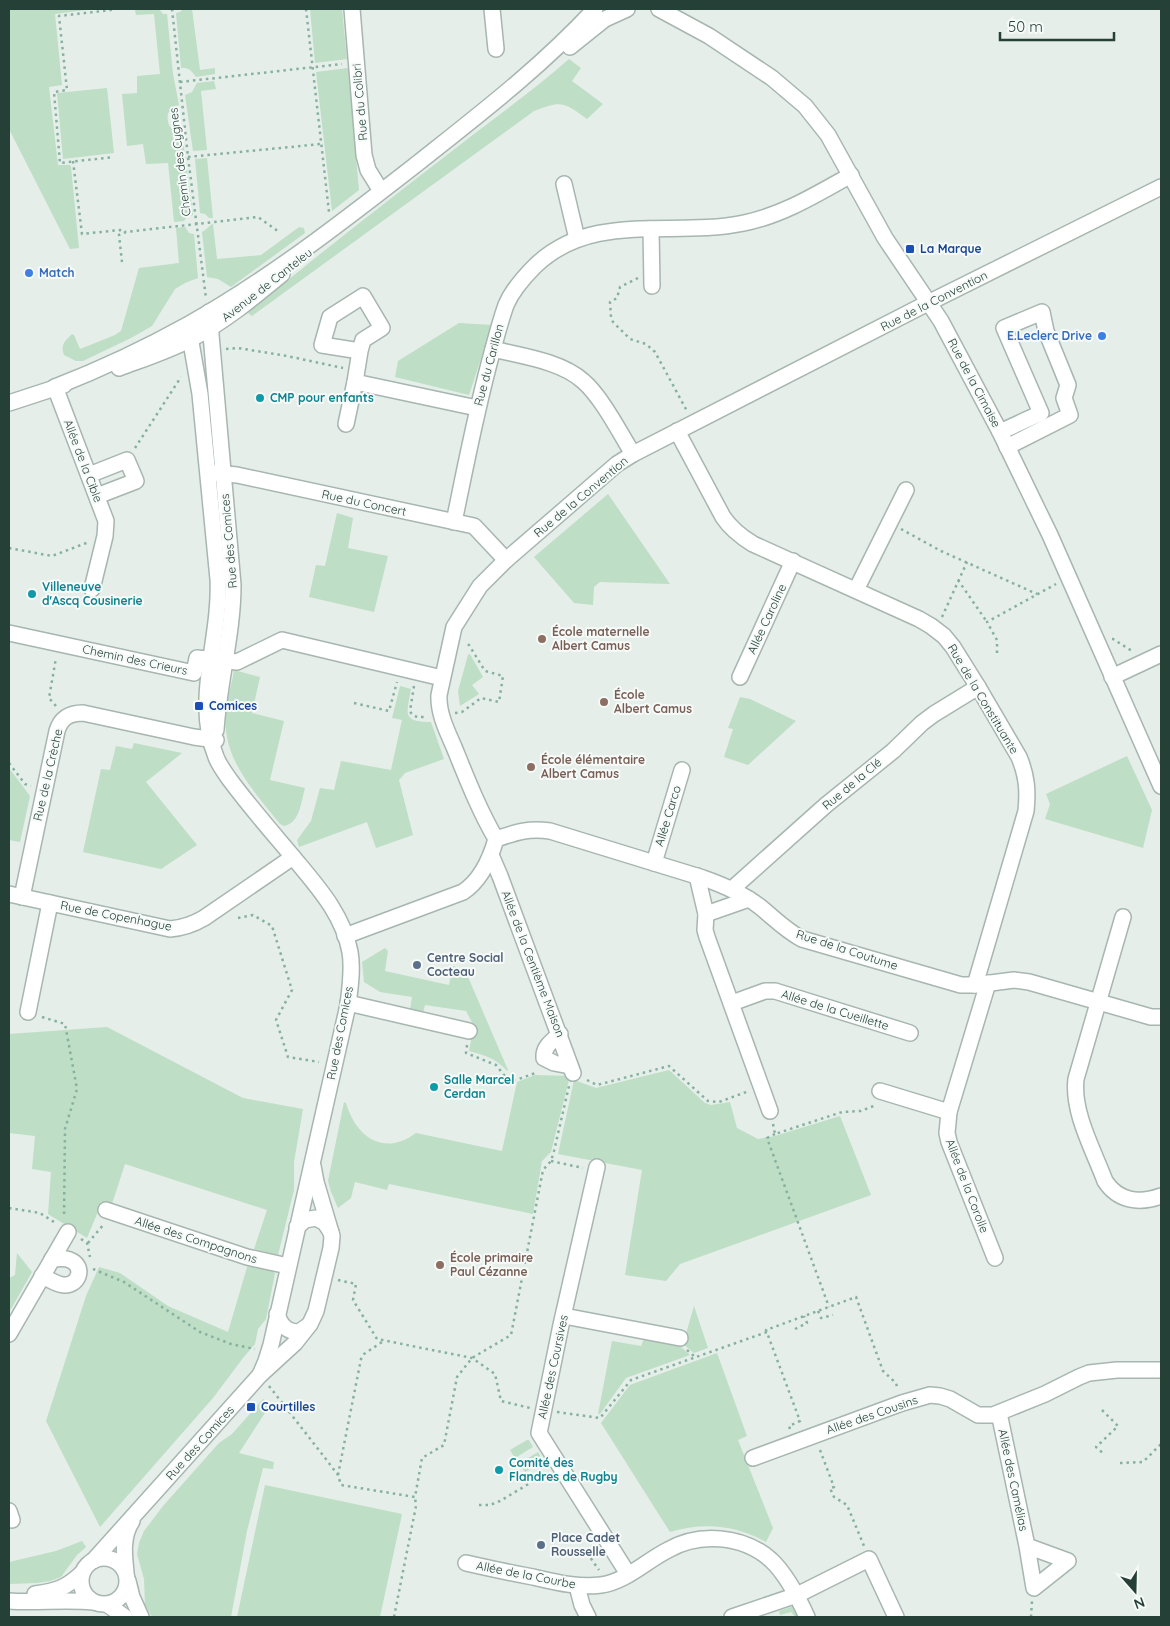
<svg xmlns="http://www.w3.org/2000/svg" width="1170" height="1626" font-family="Quicksand,sans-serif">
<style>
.green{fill:#bedec5}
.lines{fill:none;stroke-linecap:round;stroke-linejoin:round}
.minor-casing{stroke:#a7b6b0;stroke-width:18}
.path{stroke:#86b1a1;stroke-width:2.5;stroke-dasharray:2.5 4;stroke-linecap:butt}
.minor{stroke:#fff;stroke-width:15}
.transit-dot{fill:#1a4fb4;stroke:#f6faf8;stroke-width:2}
.shop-dot{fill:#3f7fe0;stroke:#f6faf8;stroke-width:2}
.culture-dot{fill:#0f9aa8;stroke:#f6faf8;stroke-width:2}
.education-dot{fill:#8d6e63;stroke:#f6faf8;stroke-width:2}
.service-dot{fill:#5c6f8a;stroke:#f6faf8;stroke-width:2}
.labels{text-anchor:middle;stroke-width:4;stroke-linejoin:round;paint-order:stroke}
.street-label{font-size:12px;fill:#244037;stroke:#f6faf8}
.transit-label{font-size:12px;font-weight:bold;fill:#164399;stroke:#f6faf8;text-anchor:start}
.shop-label{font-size:12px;font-weight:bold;fill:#366cbe;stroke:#f6faf8;text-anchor:start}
.culture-label{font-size:12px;font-weight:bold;fill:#0d838f;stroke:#f6faf8;text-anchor:start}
.education-label{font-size:12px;font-weight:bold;fill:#785e54;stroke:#f6faf8;text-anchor:start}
.service-label{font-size:12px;font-weight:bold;fill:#4e5e75;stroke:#f6faf8;text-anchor:start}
</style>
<rect width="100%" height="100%" fill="#e5eee9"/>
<g class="green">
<polygon points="9,9 94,9 55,14 62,85 49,87 58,165 70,165 71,167 79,248 70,249 9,129"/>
<path d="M159 9 163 14H167L173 74 179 105 168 113C166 125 171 131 182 133L193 215 187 217 184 221 174 222 168 163 146 164 143 144 127 146 122 94 137 93V76L160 74 154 14 136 15 135 10Z"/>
<path d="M183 9H192L200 70 215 68V74L196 77C192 71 188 67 181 68L176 13 180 12Z"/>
<polygon points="310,9 342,9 347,59 315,63"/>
<path d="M569 59 581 68 572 81 603 104 587 119C564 102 562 100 534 111L252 316 248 313C316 256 386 202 456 148 494 118 533 91 569 59Z"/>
<polygon points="348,68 359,190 332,211 316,72"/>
<polygon points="214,81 216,89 201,91 207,150 193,151 185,95 192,92 197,83"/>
<polygon points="107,88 114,153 63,159 57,93"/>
<polygon points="207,158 213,218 209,218 205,214 200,213 195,159"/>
<path d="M213 224 217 259 261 255 299 227 304 228 305 233 231 287 218 279 207 277 202 232C207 230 209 225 213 224Z"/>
<path d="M185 227 189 233 194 234 198 278 185 283 175 289 152 326 131 338 83 361H76L64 355C60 345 65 341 72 334L74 335 80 349 115 335 121 331 139 268 179 263 176 228Z"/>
<polygon points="459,323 492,325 469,395 395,377 398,361"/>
<polygon points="608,494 670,584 600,582 594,587 593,605 574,603 534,557"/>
<polygon points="337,513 353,518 348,548 388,556 374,612 309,597 316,565 325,566"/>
<polygon points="470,654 483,677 472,685 479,694 460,706 458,691 468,655"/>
<path d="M234 670 260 677 252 713 284 721 270 780 305 788C301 802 300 823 284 826L280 824C254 791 221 758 226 712 227 698 232 684 234 670Z"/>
<path d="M400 686 411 689C407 713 401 722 431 722L444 759 405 773 399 780 413 835 376 848 367 822 299 847 297 840 311 821 320 788 334 790 341 761 391 770 402 720 392 718Z"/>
<polygon points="740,697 750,699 796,721 748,765 724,757 733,729 728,728"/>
<polygon points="134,743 182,753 146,782 197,845 161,869 83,852 101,769 110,770 116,746 132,749"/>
<polygon points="1127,756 1152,810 1143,848 1045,819 1050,804 1046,794"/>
<polygon points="9,768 30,796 20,842 9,840"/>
<path d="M385 948 388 951 385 971 449 985 453 966 465 970 508 1070 507 1071C496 1058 484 1055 469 1051L474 1026 466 1011 425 1005 423 1013 410 1010 412 997 380 992 364 982 362 962Z"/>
<polygon points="107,1027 243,1098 303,1109 294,1162 294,1190 278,1255 254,1249 267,1210 125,1164 112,1204 102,1202 87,1238 48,1214 51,1172 32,1169 35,1136 9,1133 9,1034"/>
<polygon points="669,1070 705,1103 711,1105 730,1102 737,1128 758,1139 775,1136 840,1116 871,1195 680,1264 666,1281 625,1275 642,1170 558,1154 574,1080 596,1088"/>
<path d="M535 1075 570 1076 551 1152 542 1161 533 1214 389 1184 387 1190 355 1182 351 1198 338 1208 331 1192 328 1181 344 1102 346 1103C356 1137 384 1157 416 1133L502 1151 517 1082Z"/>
<polygon points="17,1253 32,1272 11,1309 9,1310 9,1278 15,1275"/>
<polygon points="248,1264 269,1269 275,1273 266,1319 258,1329 255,1344 243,1358 213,1398 100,1527 46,1421 86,1296 99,1267 120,1273 168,1306 228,1332"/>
<polygon points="694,1306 708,1348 694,1353 683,1344"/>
<polygon points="644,1339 681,1347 690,1355 626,1378 600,1414 598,1414 612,1341 641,1346"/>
<path d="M717 1353 747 1436 738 1440 773 1528 766 1542C736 1525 703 1522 670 1532L601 1423 630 1385Z"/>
<polygon points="263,1399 270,1405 239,1453 274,1462 273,1469 263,1468 247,1531 231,1617 152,1617 145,1605 144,1579 137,1554 139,1543 144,1531 163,1506 219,1443 232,1434"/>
<polygon points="527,1440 529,1440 533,1447 515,1458 510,1450"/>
<polygon points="538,1452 543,1461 525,1472 520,1463"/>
<polygon points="265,1485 402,1514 380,1617 237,1617"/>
<polygon points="82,1541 86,1547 77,1555 61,1577 50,1581 37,1583 9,1584 9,1562 56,1551"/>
<polygon points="794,1606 800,1617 795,1617 791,1612 780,1615 779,1611"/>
</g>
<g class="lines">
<g class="minor-casing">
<g id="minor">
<polyline points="352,9 364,155 368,170 381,191"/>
<polyline points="492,9 496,49"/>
<polyline points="659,9 709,36 772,78 805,106 828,135 885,238 941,321 1000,432 1050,535 1161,786"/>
<polyline points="570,47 605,19 627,9"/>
<polyline points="564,184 577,239"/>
<polyline points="651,229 652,286"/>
<path d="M209 312 233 585C233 634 219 681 216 730"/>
<path d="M188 325 200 394 218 579C221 639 193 699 216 757 219 765 225 773 230 780 250 807 272 832 293 857 317 886 343 914 350 952 353 969 350 988 348 1005L271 1345 266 1361 260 1375"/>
<path d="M493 349C521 356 561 361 583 381 601 396 620 433 633 454"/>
<polyline points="360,351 322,345 330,317 363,296 382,328 363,340 360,351 355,382 477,408"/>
<path d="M119 368C143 359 168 351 191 339 224 322 253 298 282 274"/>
<path d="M55 387C101 369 146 348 189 324 268 280 346 219 418 163 481 113 540 68 595 9"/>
<polyline points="55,387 106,521 105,536 92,589"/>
<polyline points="9,403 64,385"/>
<polyline points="346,424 355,382"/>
<path d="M677 431 723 517C731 529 740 536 753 544L919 619 931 626 944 636 953 647 978 687 1019 757C1027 776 1028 791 1026 811L975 985"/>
<polyline points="1000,432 1041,413 1004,328 1042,312 1046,331 1068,385 1064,398 1070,415 1007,447"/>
<polyline points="215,473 237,475 474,526 506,560"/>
<polyline points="89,475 127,460 136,481 97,496"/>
<path d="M454 522C466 464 477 406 493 349 497 334 501 319 506 305 512 291 524 277 535 266 593 210 673 238 744 223 783 215 817 194 851 175"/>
<polyline points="856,590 906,490"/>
<polyline points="9,633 194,673 197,658 237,662 282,640 442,678"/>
<polyline points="740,677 793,561"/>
<polyline points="1112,677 1161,654"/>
<path d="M496 839C517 832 528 828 550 831L703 878C723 885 742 893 759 906 773 917 785 930 802 939L961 985H975L1014 980 1029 982 1151 1017H1161"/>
<polyline points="491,855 500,876 573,1073"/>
<polyline points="654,863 682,770"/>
<polyline points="697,876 706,914 705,930 707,937 770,1111"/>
<polyline points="732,889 826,805 893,751 922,723 934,714 978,687"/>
<path d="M9 894 170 929C183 928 192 925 204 918L293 857"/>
<path d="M22 897 57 731C61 718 69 713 83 713L194 737 216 740"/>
<polyline points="706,914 749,899"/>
<path d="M1123 917 1076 1079C1072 1112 1093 1149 1105 1181 1118 1201 1139 1204 1161 1196"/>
<path d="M345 936 463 892C481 880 490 860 496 839 479 810 467 779 454 747 447 731 438 713 439 695L454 627 480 586 506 560 617 464 633 454 922 306 1161 187"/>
<polyline points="988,983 949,1112 947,1133 949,1142 995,1258"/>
<polyline points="348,1003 469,1031"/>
<polyline points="732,1003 765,991 775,991 910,1033"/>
<polyline points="28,1012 50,903"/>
<path d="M560 1034C552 1041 543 1047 544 1058L554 1063 570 1066"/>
<polyline points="880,1091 949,1112"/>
<polyline points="597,1167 561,1325 539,1433 628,1574"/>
<polyline points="106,1210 247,1257 288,1266"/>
<polyline points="297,1227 305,1220 316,1218 325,1223 331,1232"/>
<path d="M42 1276C49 1279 57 1285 64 1285 78 1286 85 1268 72 1261 66 1257 59 1259 52 1259"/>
<path d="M277 1314C281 1326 287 1332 299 1332L309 1325"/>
<polyline points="564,1316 680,1338"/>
<polyline points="9,1334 68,1232"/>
<polyline points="999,1413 1027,1546 1034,1588 1068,1561 1027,1546"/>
<polyline points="753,1458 902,1403 930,1395 940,1396 950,1399 978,1415 993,1415 1045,1394 1079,1377 1089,1373 1117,1370 1161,1370"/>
<polyline points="9,1511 12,1520"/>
<circle cx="104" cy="1581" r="23"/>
<polyline points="93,1561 260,1375 295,1343 310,1324 316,1311 331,1248 332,1236 316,1182 313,1166"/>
<path d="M466 1563C488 1568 511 1573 533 1577 555 1582 578 1588 601 1585 625 1582 646 1561 668 1550 699 1532 743 1535 771 1560 787 1575 798 1597 807 1617"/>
<path d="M126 1572C124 1555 122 1536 132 1521"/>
<polyline points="128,1581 132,1597 141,1617"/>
<polyline points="577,1586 582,1605 588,1617"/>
<path d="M35 1594C57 1591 66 1588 82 1573"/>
<path d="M9 1601C37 1603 65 1599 93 1602"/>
<polyline points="108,1605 125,1617"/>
<polyline points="732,1617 797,1595 869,1559 896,1617"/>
</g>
</g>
<g class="path">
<polyline points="111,9 111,10 59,16 67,90 54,92 60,163 114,157"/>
<polyline points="172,9 188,157 206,298"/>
<polyline points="306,9 329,212"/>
<polyline points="180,82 342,64"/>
<polyline points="188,157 321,144"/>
<polyline points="73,161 82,234 120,230 126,232"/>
<polyline points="122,262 119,235 126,232 258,217 279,232"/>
<polyline points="638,278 620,287 617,298 610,302 611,317 613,322 630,339 646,344 655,352 687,411"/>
<polyline points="226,349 238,348 287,356 343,368"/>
<polyline points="135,448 181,377"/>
<polyline points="901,529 941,551 1037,594"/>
<polyline points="9,548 52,556 89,542"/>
<polyline points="958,580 987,622"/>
<polyline points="942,617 967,562"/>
<polyline points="1112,639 1113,639 1132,651"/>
<polyline points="997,653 997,640 987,622 1056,584"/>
<path d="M414 686 410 711C413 718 419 717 426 717"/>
<polyline points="354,703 389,711 397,682"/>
<polyline points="56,706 49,698 56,658"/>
<polyline points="455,713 462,712 481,698 499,702 503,676 485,671 469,645 466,643"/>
<polyline points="9,763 25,784 31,786"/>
<polyline points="238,918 253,915 272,926 292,990 276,1020 288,1057 319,1062"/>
<polyline points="42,1017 65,1024 77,1089 65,1129 64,1217"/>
<polyline points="467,1045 466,1053 496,1065 508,1080 516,1080 538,1072"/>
<polyline points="587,1080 597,1085 669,1066 708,1101 719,1102 749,1091"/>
<polyline points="773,1124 775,1134 842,1112 861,1111 876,1105"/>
<polyline points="775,1134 767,1138 829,1307"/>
<polyline points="551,1161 583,1168"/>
<polyline points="9,1208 40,1213 57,1224"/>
<polyline points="81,1239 87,1243 90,1257"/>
<polyline points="88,1243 104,1224"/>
<polyline points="93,1269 124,1282 200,1332 231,1344 255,1349"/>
<polyline points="338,1280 356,1284 353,1300 377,1339 472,1358 495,1374 501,1401 530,1408"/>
<polyline points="818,1311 821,1318 833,1315"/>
<polyline points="795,1329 807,1323 804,1316"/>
<polyline points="687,1350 695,1357"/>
<polyline points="269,1386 322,1454 338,1475 341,1485 415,1497 422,1458 444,1445 457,1377 472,1358 511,1335 543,1170 551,1161 554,1151 569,1086"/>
<polyline points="1102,1410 1118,1426 1096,1447 1105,1455"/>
<polyline points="557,1412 600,1418 631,1380 767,1332"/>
<polyline points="790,1429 789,1426 800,1421 766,1330 856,1297 883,1371 896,1383 898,1390"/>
<polyline points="820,1450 834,1487 830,1488 834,1497 847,1505 864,1546"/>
<polyline points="1120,1463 1143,1462 1161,1444"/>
<polyline points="338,1475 361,1359 364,1354 385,1340"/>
<polyline points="479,1505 490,1505 500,1501 547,1473"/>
<polyline points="587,1553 599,1570"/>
<polyline points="394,1617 416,1506 415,1497"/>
<polyline points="1031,1617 1032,1601"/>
</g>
<use href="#minor" class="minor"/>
</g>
<g class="transit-dot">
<rect x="905" y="244" width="10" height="10" rx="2.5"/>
<rect x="194" y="701" width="10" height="10" rx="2.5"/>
<rect x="246" y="1402" width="10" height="10" rx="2.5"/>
</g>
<g class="shop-dot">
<circle cx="29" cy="273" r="5"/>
<circle cx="1102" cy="336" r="5"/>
</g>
<g class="culture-dot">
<circle cx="260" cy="398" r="5"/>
<circle cx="32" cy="594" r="5"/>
<circle cx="434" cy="1087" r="5"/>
<circle cx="499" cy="1470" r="5"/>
</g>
<g class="education-dot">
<circle cx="542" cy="639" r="5"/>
<circle cx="604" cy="702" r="5"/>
<circle cx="531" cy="767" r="5"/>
<circle cx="440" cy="1265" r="5"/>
</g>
<g class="service-dot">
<circle cx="417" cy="965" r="5"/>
<circle cx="541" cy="1545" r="5"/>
</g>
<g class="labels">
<g class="street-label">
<text transform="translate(360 102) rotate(-95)" y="4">Rue du Colibri</text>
<text transform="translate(180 162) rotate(-97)" y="4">Chemin des Cygnes</text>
<text transform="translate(267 285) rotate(-38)" y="4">Avenue de Canteleu</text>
<text transform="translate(934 301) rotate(-27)" y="4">Rue de la Convention</text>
<text transform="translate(489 365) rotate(-75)" y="4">Rue du Carillon</text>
<text transform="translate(974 383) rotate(62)" y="4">Rue de la Cimaise</text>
<text transform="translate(83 461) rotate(69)" y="4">Allée de la Cible</text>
<text transform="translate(581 497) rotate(-40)" y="4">Rue de la Convention</text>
<text transform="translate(364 503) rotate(12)" y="4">Rue du Concert</text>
<text transform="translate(229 541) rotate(-95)" y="4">Rue des Comices</text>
<text transform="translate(767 619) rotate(-65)" y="4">Allée Caroline</text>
<text transform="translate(135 660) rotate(12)" y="4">Chemin des Crieurs</text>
<text transform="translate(983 699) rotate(59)" y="4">Rue de la Constituante</text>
<text transform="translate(48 775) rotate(-77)" y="4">Rue de la Crèche</text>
<text transform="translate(852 784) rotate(-40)" y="4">Rue de la Clé</text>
<text transform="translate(668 816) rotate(-73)" y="4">Allée Carco</text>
<text transform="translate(116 916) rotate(11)" y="4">Rue de Copenhague</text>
<text transform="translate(847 950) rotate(18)" y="4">Rue de la Coutume</text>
<text transform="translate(533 964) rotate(69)" y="4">Allée de la Centième Maison</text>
<text transform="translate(835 1010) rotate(17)" y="4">Allée de la Cueillette</text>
<text transform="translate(340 1033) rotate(-79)" y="4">Rue des Comices</text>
<text transform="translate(967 1186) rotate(69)" y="4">Allée de la Corolle</text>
<text transform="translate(196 1240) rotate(18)" y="4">Allée des Compagnons</text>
<text transform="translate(553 1367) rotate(-78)" y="4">Allée des Coursives</text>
<text transform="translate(872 1415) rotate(-19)" y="4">Allée des Cousins</text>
<text transform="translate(200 1443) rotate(-48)" y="4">Rue des Comices</text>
<text transform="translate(1013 1480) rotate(78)" y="4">Allée des Camélias</text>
<text transform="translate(526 1575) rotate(11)" y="4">Allée de la Courbe</text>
</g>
<g class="transit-label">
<text x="920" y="253">La Marque</text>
<text x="209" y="710">Comices</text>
<text x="261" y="1411">Courtilles</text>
</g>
<g class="shop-label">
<text x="39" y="277">Match</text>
<text x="1092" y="340" text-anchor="end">E.Leclerc Drive</text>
</g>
<g class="culture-label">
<text x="270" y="402">CMP pour enfants</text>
<text x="42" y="591">Villeneuve<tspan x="42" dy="14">d'Ascq Cousinerie</tspan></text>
<text x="444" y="1084">Salle Marcel<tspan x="444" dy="14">Cerdan</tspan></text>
<text x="509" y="1467">Comité des<tspan x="509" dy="14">Flandres de Rugby</tspan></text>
</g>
<g class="education-label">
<text x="552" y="636">École maternelle<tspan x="552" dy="14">Albert Camus</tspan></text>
<text x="614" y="699">École<tspan x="614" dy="14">Albert Camus</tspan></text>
<text x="541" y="764">École élémentaire<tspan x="541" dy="14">Albert Camus</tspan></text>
<text x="450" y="1262">École primaire<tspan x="450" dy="14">Paul Cézanne</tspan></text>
</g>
<g class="service-label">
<text x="427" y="962">Centre Social<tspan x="427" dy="14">Cocteau</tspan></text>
<text x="551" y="1542">Place Cadet<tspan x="551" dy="14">Rousselle</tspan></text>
</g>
</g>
<rect width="1170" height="1626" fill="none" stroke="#244037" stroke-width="20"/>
<g transform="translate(1135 1591) rotate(160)" stroke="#f6faf8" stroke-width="4" paint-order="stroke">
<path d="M0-4L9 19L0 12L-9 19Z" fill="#244037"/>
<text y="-8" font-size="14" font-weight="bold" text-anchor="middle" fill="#244037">N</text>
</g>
<path d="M1000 32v8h114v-8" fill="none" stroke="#244037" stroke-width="2.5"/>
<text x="1008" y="32" font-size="15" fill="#244037" stroke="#f6faf8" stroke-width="4" paint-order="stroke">50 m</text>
</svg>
